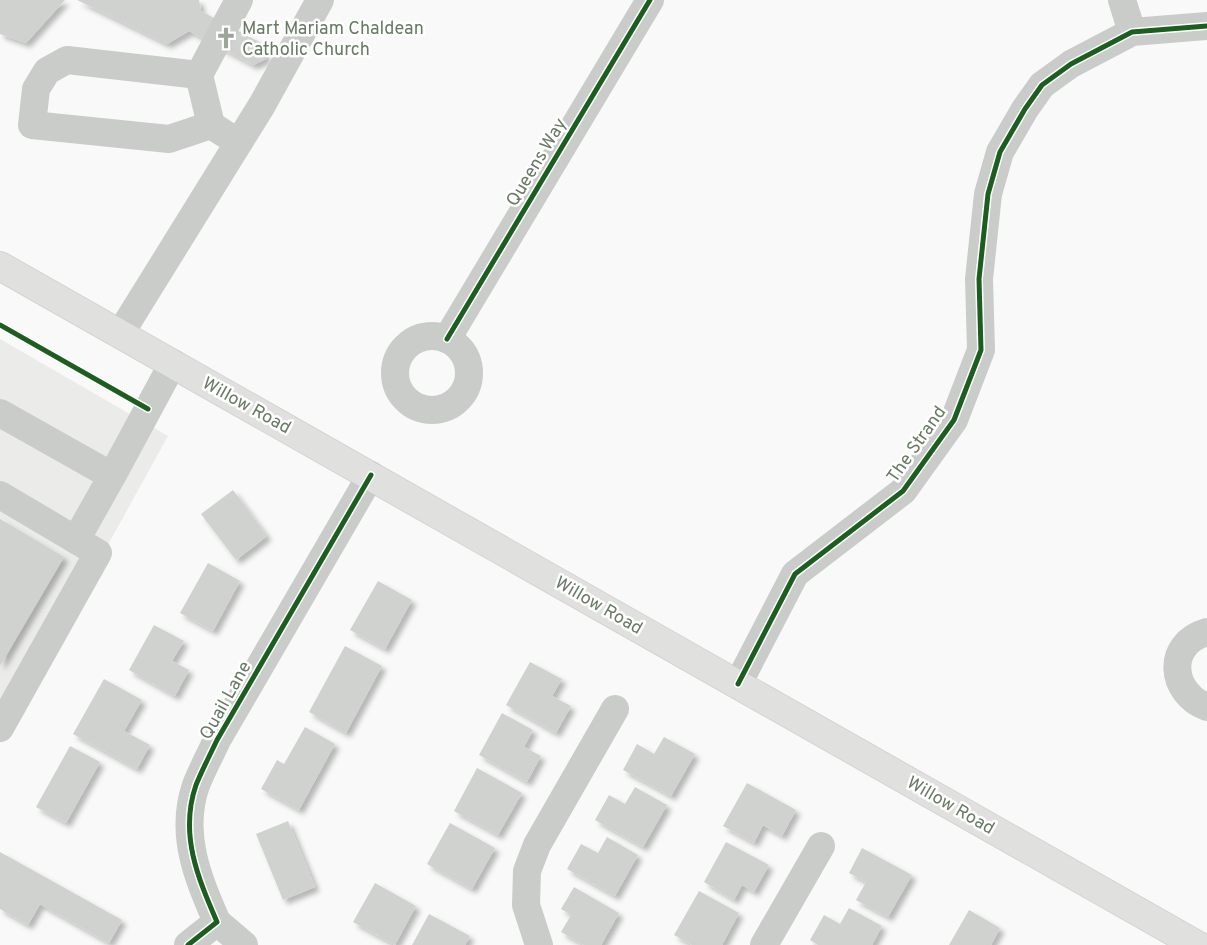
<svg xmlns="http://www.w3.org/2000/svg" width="1207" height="945" font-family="Overpass,sans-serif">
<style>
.built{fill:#ebebe9}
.building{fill:#d0d2cf;filter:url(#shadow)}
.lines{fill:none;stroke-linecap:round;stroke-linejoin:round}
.major-casing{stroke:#d4d5d3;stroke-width:30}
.minor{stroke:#caccca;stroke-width:28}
.major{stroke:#e0e0df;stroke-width:28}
.cycleway-casing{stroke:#fff;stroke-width:8}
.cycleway{stroke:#1b5e20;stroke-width:5}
.labels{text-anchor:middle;stroke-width:5;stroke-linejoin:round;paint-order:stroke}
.poi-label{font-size:18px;fill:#687a63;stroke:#fff;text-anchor:start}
.street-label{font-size:18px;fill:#687a63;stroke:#fff}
</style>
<defs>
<filter id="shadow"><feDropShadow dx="4.5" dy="4.5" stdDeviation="2.5" flood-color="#0004"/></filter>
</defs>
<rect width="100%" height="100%" fill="#f9f9f9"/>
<polygon class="built" points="0,339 168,436 0,740"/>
<g class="building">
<polygon points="0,0 65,0 26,43 0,34"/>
<polygon points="77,0 199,0 201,11 263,44 266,59 253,65 189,31 167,44"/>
<polygon points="233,490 267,536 236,560 201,514"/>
<polygon points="0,519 64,557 0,666"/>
<polygon points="208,563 240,581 213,631 180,613"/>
<polygon points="378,581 412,600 385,649 350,630"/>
<polygon points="154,625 184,641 172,661 189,670 175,696 129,670"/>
<polygon points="345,646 382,666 346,733 309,712"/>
<polygon points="530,662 562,679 552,696 571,706 556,733 506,705"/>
<polygon points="104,679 142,700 124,731 150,745 137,769 73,734"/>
<polygon points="502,713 533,730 524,747 541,756 527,782 479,755"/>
<polygon points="305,727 335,744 299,810 261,789 277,760 284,764"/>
<polygon points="664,737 695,754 671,796 623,770 637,744 654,754"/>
<polygon points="70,746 100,762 66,823 36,807"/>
<polygon points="477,768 522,793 498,835 454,811"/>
<polygon points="747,783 796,810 782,836 763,825 754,843 723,826"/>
<polygon points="635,787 667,805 643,847 595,820 609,795 625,804"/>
<polygon points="288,821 315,887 283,900 256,834"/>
<polygon points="450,823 495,848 472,889 427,864"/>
<polygon points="607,837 638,855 615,896 567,869 581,844 598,853"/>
<polygon points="726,842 769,865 754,892 742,885 734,900 704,882"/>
<polygon points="862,848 912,875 888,917 856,900 866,882 849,873"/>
<polygon points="0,852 122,920 109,943 40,904 28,925 0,909"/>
<polygon points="375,883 416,906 395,945 353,922"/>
<polygon points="574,887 619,913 601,945 584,945 561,932 571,915 561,909"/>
<polygon points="699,891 739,913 722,945 692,945 674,935"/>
<polygon points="849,908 882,926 872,945 818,945 810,940 824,915 840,924"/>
<polygon points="969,910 1000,928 991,945 949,945"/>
<polygon points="429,914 470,936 465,945 412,945"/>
</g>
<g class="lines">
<g class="major-casing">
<polyline id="major" points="0,266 1197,945"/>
</g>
<g class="minor">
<polyline points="1122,0 1132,32"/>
<polyline points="199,75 67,60 47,71 36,89 32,125 169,139 211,125"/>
<polyline points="225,134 211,125 199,75 239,0"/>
<polyline points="120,334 262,105 320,0"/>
<circle cx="432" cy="373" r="37"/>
<polyline points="447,339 650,0"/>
<polyline points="0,413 112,476 173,363"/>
<polyline points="0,495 76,540 112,476"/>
<path d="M1207 632C1165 644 1170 693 1207 707"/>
<polyline points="738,684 795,574 903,491 954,420 981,350 979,279 988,194 1000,152 1025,109 1042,85 1071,64 1132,32 1207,26"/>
<polyline points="0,728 98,553 76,540"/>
<polyline points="217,922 244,945"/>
<path d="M188 945 217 922C198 878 179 834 196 785 202 770 210 755 217 740L371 475"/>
<polyline points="539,945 526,905 527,871 537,845 615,709"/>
<polyline points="764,945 821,846"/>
</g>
<use href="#major" class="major"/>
<g class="cycleway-casing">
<g id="cycleway">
<polyline points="0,325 148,409"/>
<polyline points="447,339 650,0"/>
<polyline points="738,684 795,574 903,491 954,420 981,350 979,279 988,194 1000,152 1025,109 1042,85 1071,64 1132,32 1207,26"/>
<path d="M188 945 217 922C198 878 179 834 196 785 202 770 210 755 217 740L371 475"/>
</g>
</g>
<use href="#cycleway" class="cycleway"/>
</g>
<defs>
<g id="church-bare" transform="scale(1.725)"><path d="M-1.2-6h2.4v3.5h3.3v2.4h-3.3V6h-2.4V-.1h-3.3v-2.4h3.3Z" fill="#9ba698" stroke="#fff" stroke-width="2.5" paint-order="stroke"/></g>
</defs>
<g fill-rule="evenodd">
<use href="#church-bare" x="226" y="38"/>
</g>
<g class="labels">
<g class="poi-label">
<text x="242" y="34">Mart Mariam Chaldean<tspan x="242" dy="21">Catholic Church</tspan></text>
</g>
<g class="street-label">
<text transform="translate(536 162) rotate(-59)" y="6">Queens Way</text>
<text transform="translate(247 405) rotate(29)" y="6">Willow Road</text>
<text transform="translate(916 444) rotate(-55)" y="6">The Strand</text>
<text transform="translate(599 605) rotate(30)" y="6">Willow Road</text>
<text transform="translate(225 700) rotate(-61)" y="6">Quail Lane</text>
<text transform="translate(951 805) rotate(30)" y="6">Willow Road</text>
</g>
</g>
</svg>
